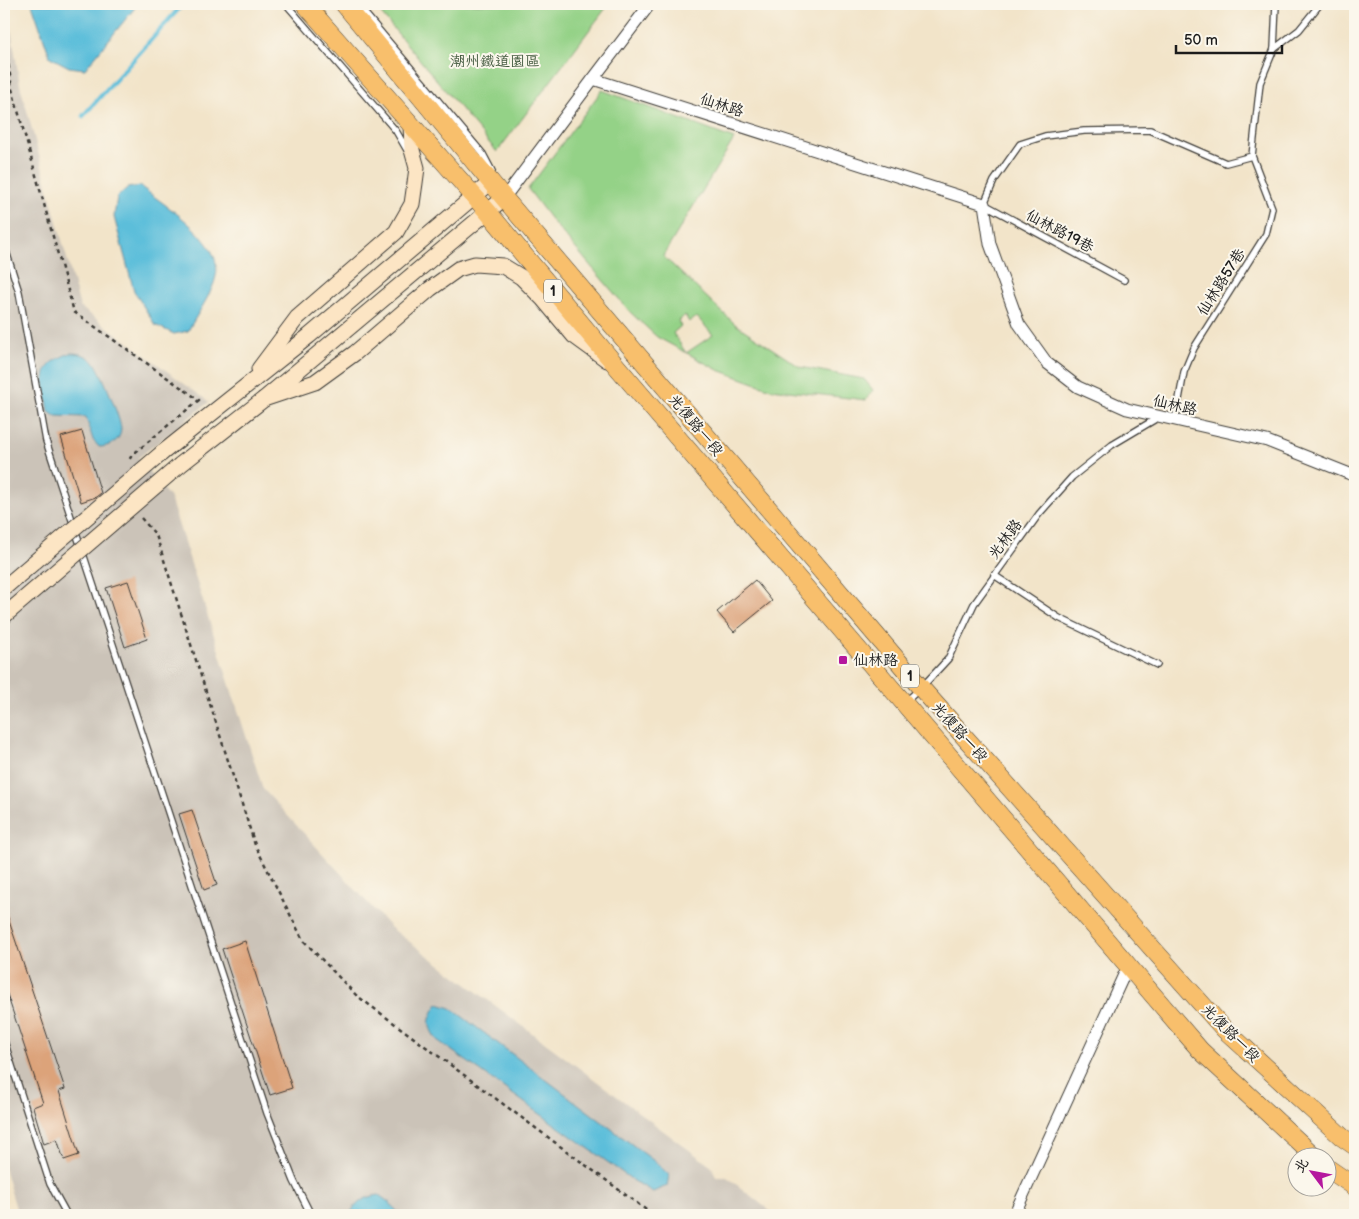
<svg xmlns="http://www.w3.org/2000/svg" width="1359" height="1219" font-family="'Balsamiq Sans','LXGW WenKai TC',sans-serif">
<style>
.industrial{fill:#cbc3b8}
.green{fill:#94d287;stroke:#587752;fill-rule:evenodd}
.water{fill:#5cbeda;stroke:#3c6d7b}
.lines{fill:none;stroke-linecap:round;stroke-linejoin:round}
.stream{stroke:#5cbeda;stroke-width:4.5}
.building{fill:#dca37a}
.lane-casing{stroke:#3c3a36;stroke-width:8}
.street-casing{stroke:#3c3a36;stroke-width:13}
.secondary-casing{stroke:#3c3a36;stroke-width:17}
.primary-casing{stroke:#3c3a36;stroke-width:19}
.path{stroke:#3c3a36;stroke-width:2.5;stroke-dasharray:4 4;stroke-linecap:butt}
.lane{stroke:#fff;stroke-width:5.5}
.street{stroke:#fff;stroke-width:11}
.secondary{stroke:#fce5c4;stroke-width:15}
.primary{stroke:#f8bf6c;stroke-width:18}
.secondary-bridge-casing{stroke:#3c3a36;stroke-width:17;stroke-linecap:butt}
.secondary-bridge{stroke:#fce5c4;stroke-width:15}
.poi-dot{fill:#b5179e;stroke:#fbf7ec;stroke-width:2}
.labels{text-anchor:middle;stroke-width:4;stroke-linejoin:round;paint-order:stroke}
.shield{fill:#fbf7ec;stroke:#5f5e5a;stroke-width:1}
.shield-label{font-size:14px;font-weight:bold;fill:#1c1c1c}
.park-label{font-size:15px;fill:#465c41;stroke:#fbf7ec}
.street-label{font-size:15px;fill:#1c1c1c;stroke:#fbf7ec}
.poi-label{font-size:15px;fill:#1c1c1c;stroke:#fbf7ec;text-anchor:start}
</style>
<rect width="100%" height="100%" fill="#fbf7ec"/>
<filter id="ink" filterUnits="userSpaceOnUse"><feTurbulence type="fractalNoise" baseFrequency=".02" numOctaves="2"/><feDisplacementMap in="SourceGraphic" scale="10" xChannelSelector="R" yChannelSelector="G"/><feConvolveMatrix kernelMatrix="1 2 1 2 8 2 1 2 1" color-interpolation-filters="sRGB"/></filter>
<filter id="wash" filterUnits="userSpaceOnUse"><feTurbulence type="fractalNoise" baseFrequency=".0096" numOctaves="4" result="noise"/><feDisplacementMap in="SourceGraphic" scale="20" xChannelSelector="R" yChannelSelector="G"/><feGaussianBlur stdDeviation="1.12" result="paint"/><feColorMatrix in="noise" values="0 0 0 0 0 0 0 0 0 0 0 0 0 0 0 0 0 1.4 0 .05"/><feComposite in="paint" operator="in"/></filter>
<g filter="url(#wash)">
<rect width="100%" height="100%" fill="#f2e4c9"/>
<polygon class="industrial" points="4,4 7,4 20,85 80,307 209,402 138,458 170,498 263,789 391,928 712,1167 716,1177 727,1177 775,1215 18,1215 4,1168"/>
<g class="green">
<polygon points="373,4 609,4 497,152"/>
<path d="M602 90 734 139 663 256 735 324 800 367 864 379 873 390 866 400 771 389 718 370 657 337 631 313 553 222 528 189ZM685 315 689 322 697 317 713 335 686 353 673 333 681 326 678 322Z"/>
</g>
<g class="water">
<polygon points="32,4 138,4 85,69 69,67 50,57"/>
<path d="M140 186C164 205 224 241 216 276 213 292 196 316 188 331L174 334 155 325 134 291 114 217 117 197 127 188Z"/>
<path d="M70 353C80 353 88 355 95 363 101 370 121 420 121 429 121 441 109 447 99 447L93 440 86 417 55 416 49 412C44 380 35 367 70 353Z"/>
<path d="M438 1004 451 1008 654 1161 669 1175 667 1186 653 1192 634 1181 437 1040C427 1026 427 1019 438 1004Z"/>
<path d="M379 1195 390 1203 400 1215H349C357 1202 364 1197 379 1195Z"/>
</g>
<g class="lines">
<polyline class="stream" points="83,116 183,4"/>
</g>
<g id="blocks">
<g class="building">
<polygon points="82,431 101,493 96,497 81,502 61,437"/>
<polygon points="755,580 772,601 734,632 717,612"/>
<polygon points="128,581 147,639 125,647 106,588"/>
<polygon points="192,810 217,885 204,890 179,814"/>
<polygon points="4,912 6,912 65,1089 59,1091 79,1155 64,1160 57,1139 44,1144 33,1107 43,1103 4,985"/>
<polygon points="245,941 292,1088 270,1095 222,949"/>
</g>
</g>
</g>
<g filter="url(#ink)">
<use href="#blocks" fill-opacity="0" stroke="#3c3a36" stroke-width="1"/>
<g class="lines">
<g class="lane-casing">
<g id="lane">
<polyline points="286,4 396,131 407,150"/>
<polyline points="357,4 483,154 492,171"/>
<polyline points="1274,49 1276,4"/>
<polyline points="4,245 19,292 46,441 267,1113 294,1181 311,1215"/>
<polyline points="1124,280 984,204 994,181 1020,144 1045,136 1084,131 1150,130 1226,163 1252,156"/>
<polyline points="1175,421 1184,372 1194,348 1266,234 1272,208 1252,156 1260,83 1274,49 1299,30 1320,4"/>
<polyline points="994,575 1059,618 1157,665"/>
<polyline points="905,702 921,688 948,659 974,604 1039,514 1072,477 1112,445 1159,417"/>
<polyline points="4,1041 50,1184 67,1215"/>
</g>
</g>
<g class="street-casing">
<g id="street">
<polyline points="593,79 650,4"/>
<polyline points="504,198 593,79 984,204 990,244 1019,324 1047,363 1078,387 1127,409 1267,441 1355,476"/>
<polyline points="1014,1215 1128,966"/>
</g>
</g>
<g class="secondary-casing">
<g id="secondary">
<polyline points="259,369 297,318 396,232 412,204 415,183 417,168 412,150 411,124"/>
<polyline points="264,399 315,382 355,353 430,289 458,269 475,264 503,266 521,277 543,299 574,336 607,360"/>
<polyline points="162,453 309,336 491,182"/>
<polyline points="180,465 264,399 504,198"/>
</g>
</g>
<g class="primary-casing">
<g id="primary">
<polyline points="305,4 488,212 619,369 1200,1050 1314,1156"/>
<polyline points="344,4 504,198 921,688 1224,1029 1342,1137 1355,1146"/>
<polyline points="1326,1167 1355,1187"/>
</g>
</g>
<g class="path">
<polyline points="4,33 12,89 74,312 199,400 132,455 128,462"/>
<polyline points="141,518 156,535 255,845 303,940 356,995 653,1215"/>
</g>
<use href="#lane" class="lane"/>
<use href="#street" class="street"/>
<use href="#secondary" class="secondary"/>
<use href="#primary" class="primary"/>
<g class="secondary-bridge-casing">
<g id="secondary-bridge">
<polyline points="4,588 162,453"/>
<polyline points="4,616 180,465"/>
</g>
</g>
<use href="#secondary-bridge" class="secondary-bridge"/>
</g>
</g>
<rect class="poi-dot" x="838" y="655" width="10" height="10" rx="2.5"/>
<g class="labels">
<g class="shield">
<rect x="544" y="279.5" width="18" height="23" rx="4"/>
<rect x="901" y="664.5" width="18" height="23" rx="4"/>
</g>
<g class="shield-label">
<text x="553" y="296">1</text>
<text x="910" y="681">1</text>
</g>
<g class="park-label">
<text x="495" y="66">潮州鐵道園區</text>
</g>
<g class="street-label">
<text transform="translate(722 105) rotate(18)" y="5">仙林路</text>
<text transform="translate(1060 231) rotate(28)" y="5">仙林路19巷</text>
<text transform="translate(1221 282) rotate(-58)" y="5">仙林路57巷</text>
<text transform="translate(1175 405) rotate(13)" y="5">仙林路</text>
<text transform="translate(696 425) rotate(50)" y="5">光復路一段</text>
<text transform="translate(1005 539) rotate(-53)" y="5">光林路</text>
<text transform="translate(960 732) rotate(48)" y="5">光復路一段</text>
<text transform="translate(1231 1033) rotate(45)" y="5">光復路一段</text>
</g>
<g class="poi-label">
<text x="853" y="665">仙林路</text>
</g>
</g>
<rect width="1359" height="1219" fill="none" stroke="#fbf7ec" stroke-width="20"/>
<g transform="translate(1312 1172) rotate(302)"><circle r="24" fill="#fbf7ec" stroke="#a29f99"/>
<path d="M0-4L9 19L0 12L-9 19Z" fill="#b5179e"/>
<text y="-8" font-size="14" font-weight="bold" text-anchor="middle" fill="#1c1c1c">北</text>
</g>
<path d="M1176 45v8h106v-8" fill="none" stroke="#1c1c1c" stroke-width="2.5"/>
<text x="1184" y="45" font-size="15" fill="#1c1c1c" stroke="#fbf7ec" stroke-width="4" paint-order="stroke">50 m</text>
</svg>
